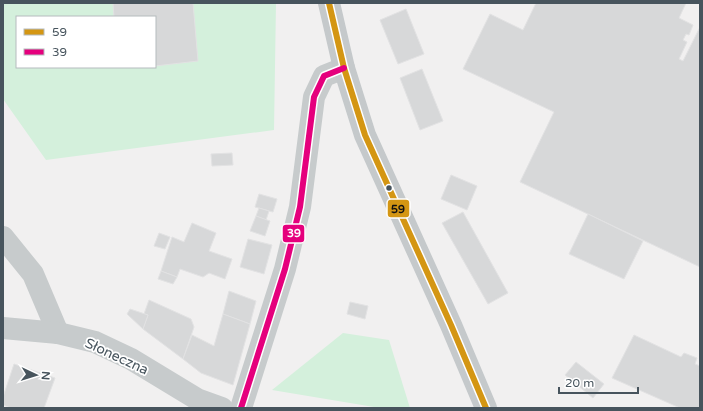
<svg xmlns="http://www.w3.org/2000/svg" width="703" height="411" font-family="'Varela Round',sans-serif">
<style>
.green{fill:#d4f0dc;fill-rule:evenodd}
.building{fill:#d7d8d9;stroke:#e2e2e3}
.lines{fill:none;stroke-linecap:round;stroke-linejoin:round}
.minor{stroke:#c7cbcc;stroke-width:22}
.tertiary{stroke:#c7cbcc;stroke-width:22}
.primary{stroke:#c5c9cb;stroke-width:22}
.bus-1-casing{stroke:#fff;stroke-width:9}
.bus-2-casing{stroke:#fff;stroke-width:9}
.bus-1{stroke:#d49613;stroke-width:6}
.bus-2{stroke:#e5007d;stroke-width:6}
.bus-dot{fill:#47545d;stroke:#fff;stroke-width:1.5}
.labels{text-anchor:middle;stroke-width:3.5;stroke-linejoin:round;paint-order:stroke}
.street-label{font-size:14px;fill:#47545d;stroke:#fff}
.line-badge{stroke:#fff;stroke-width:1.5}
.badge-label{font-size:11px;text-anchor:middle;font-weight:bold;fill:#fff}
.pale-badge-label{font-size:11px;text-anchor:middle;font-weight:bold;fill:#111}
</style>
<rect width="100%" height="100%" fill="#f1f0f0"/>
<g class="green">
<path d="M3 3H276L274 130 46 160 3 99ZM17 17H155V67H17Z"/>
<polygon points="343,333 389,340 410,408 380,408 272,390"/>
</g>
<g class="building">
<polygon points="113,3 193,3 198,61 155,66 155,17 114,17"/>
<polygon points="536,3 686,3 679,18 693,25 689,35 686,34 683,40 687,42 679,59 683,61 700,27 700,267 520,182 554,112 463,69 490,14 523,30"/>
<polygon points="406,9 424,54 398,64 380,20"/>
<polygon points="422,69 443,121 420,130 400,78"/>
<polygon points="232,153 233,165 212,166 211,154"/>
<polygon points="451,175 477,186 467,210 441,199"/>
<polygon points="259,194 277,199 273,212 255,207"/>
<polygon points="259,208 269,211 266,220 256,216"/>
<polygon points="463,212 508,293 488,304 442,223"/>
<polygon points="588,214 643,241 624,279 569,254"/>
<polygon points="256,216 270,221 265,236 250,231"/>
<polygon points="192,223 216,233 209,251 232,259 225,279 209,273 203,277 180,269 177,277 161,271 172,237 184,242"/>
<polygon points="159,233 170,237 165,249 154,246"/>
<polygon points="248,239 272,245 264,274 240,267"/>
<polygon points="161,271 177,277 173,284 158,279"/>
<polygon points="229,291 256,301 250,324 223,314"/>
<polygon points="149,300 191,319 194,327 183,359 143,329 148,315 144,314"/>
<polygon points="350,302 368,306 365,319 347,314"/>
<polygon points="130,309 148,315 143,329 127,314"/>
<polygon points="223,314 250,324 233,385 201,373 183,359 192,335 214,346"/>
<polygon points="634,335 681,357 684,353 697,358 695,364 700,366 700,408 680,408 612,378"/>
<polygon points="576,362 604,384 593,398 565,375"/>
<polygon points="14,364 55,378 44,408 11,408 3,405 3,397"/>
</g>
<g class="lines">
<g class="minor">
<polyline points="3,237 33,274 58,333"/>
<polyline points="241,408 285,269 300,207 314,97 324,76 344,68"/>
</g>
<polyline class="tertiary" points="3,328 58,333 95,342 131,359 197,399 222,408"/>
<polyline class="primary" points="329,3 344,68 365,135 451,325 486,408"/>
<g class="bus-1-casing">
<polyline id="bus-1" points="329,3 344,68 365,135 451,325 486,408"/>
</g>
<g class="bus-2-casing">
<polyline id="bus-2" points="241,408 285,269 300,207 314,97 324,76 344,68"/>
</g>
<use href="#bus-1" class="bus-1"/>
<use href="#bus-2" class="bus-2"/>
</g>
<circle class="bus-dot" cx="389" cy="188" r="3.5"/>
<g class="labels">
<g class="street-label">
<text transform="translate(117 356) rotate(25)" y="5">Słoneczna</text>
</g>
</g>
<g class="line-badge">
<rect x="387" y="199" width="23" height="19" rx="4" fill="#d49613"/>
<rect x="282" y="224" width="23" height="19" rx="4" fill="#e5007d"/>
</g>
<g class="badge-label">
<text x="294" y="237">39</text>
</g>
<g class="pale-badge-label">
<text x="398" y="213">59</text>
</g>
<rect width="703" height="411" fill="none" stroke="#47545d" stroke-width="8"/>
<rect x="16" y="16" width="140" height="52" fill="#ffffff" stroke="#b5bbbe"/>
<rect x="24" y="29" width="20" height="6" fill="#d49613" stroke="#b5bbbe"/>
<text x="52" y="36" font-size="12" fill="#47545d">59</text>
<rect x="24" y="49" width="20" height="6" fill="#e5007d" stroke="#b5bbbe"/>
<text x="52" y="56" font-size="12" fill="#47545d">39</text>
<g transform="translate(36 375) rotate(94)" stroke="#ffffff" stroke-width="3" paint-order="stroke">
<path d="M0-3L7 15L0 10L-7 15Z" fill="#47545d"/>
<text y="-6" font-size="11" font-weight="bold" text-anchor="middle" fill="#47545d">N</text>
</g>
<path d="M559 387v6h79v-6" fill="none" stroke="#47545d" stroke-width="2"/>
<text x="565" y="387" font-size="12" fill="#47545d" stroke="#ffffff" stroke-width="3" paint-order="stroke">20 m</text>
</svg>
